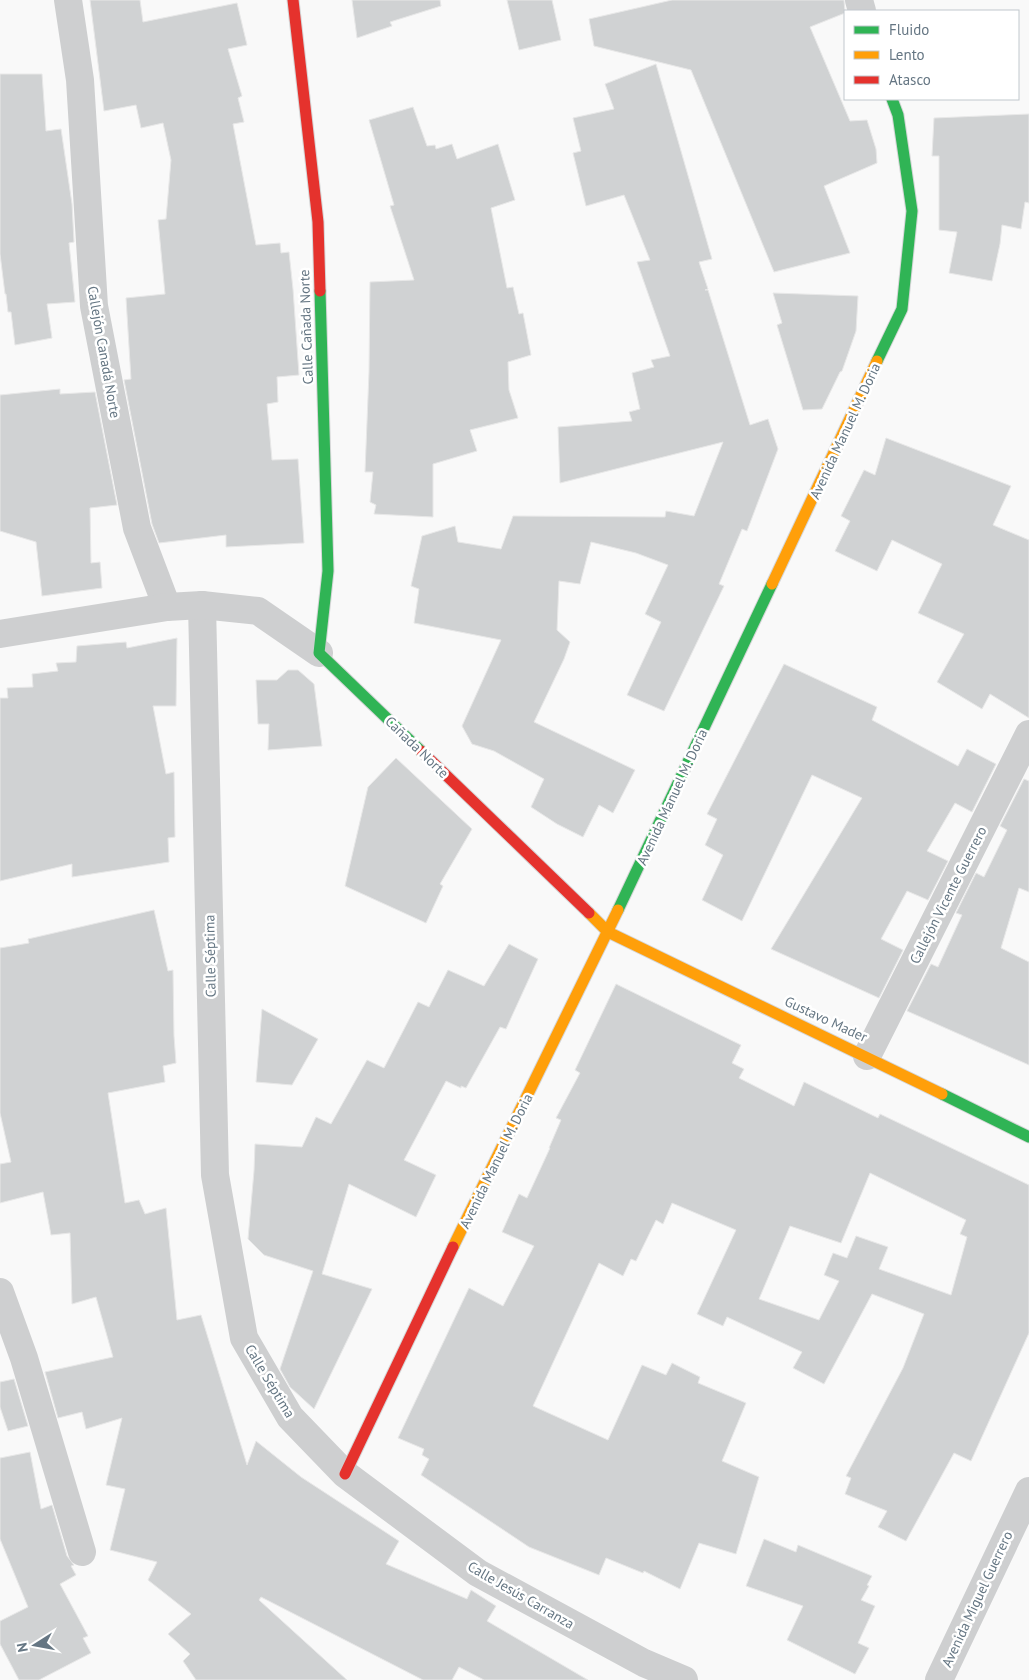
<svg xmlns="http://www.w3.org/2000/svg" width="1029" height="1680" font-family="'PT Sans',sans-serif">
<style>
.building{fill:#d0d2d3;stroke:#e8e8e8;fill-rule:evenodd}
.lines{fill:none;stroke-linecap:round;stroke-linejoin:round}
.fast-casing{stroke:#d5d6d7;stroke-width:13}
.slow-casing{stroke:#d5d6d7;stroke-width:13}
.jam-casing{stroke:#d5d6d7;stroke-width:13}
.street{stroke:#cecfd0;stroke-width:28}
.fast{stroke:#30b455;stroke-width:11}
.slow{stroke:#ff9f0a;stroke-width:11}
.jam{stroke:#e5322d;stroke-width:11}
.labels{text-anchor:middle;stroke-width:5;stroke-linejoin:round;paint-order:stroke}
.street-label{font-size:14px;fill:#657683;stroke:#fff}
</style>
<rect width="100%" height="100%" fill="#f9f9f9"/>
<g class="building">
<polygon points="90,0 140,0 143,22 237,3 247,45 228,49 242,96 238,98 244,122 233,124 256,245 280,243 281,253 289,252 293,289 299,375 277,377 278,402 267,404 272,460 298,459 304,543 226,547 226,535 159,543 152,524 124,380 131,379 126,298 165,294 158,220 166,219 171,160 163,123 141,128 136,105 104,111"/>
<polygon points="352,0 440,0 441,6 390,22 392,26 357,38"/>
<polygon points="507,0 552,0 561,40 519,50"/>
<polygon points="672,0 844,0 845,13 810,27 850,121 867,120 876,149 877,163 824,186 850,253 774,272 691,70 594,46 589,19"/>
<polygon points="656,64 712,259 699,262 708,289 705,290 708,290 750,425 768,419 778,449 747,531 742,529 719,584 724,586 664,711 627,695 661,622 645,614 668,565 636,553 591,542 580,584 559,581 557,630 570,642 564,659 534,722 635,770 613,813 599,805 583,837 557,824 531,807 544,779 494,751 472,744 462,726 501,640 414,623 419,589 411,586 422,536 455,526 458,542 501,549 513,516 665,517 666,511 694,516 723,442 560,483 558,427 632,421 629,412 640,409 632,373 654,367 651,360 670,356 637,262 650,260 624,195 586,206 573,153 581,151 573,118 614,109 605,84"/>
<polygon points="0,74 42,74 46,131 61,129 72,204 74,242 69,243 75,302 47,304 52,338 15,345 11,312 8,312 6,294 5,294 0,254"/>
<polygon points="413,107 427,146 435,145 436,149 452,144 457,159 498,144 515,200 491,208 507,288 513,287 519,314 523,313 531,355 508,362 509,390 518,418 470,430 477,451 433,464 433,517 374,514 376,505 370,502 373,472 365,472 369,372 370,282 414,280 390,206 394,205 369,120"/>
<polygon points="1029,114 1029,203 1025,202 1021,229 1002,225 1000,244 992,281 949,273 957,232 939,230 939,156 932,156 934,118"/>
<polygon points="773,293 858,296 856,331 842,371 840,372 822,409 803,410 777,325 782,323"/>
<polygon points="60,389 60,394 95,392 117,505 90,508 91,563 100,562 102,588 42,596 36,542 0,531 0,395"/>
<polygon points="886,438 1011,486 993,525 1029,540 1029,718 990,694 982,709 937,682 964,634 918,613 942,564 892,540 877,571 835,551 850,521 841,516 864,470 875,475"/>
<polygon points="177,638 176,706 153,706 166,774 174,772 175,837 168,838 169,862 72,877 72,864 0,881 0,698 8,698 7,688 33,687 32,674 58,671 56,663 76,662 77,646 126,642 127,648"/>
<polygon points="784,664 877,707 872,720 958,766 967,749 996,764 972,812 955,803 927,851 948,861 928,900 907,891 881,939 903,950 879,998 771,949 862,798 812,775 742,921 702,900 723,855 705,845 717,819 707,814"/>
<polygon points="288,670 298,670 314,684 322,746 268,750 269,724 258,724 256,680 277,680"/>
<polygon points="396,758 472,829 440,884 443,886 426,923 345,886 368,787"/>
<polygon points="1024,779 1029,781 1029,892 1019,888 1001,948 1029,962 1029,1065 907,1011 931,964 938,967 962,915 956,913 976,873 984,877 1007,830 1000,826"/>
<polygon points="154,910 168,971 173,970 174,1036 176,1063 163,1066 165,1082 108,1093 125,1203 139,1200 145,1214 166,1208 177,1320 201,1315 247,1465 256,1441 301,1477 399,1541 386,1564 467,1599 471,1590 496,1606 487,1621 588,1680 484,1680 459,1667 452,1680 423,1680 261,1597 259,1600 347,1680 196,1680 183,1661 190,1654 168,1634 191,1614 148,1580 157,1562 110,1550 125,1489 106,1485 122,1418 86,1429 82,1412 58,1418 45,1372 113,1357 96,1297 72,1304 70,1233 51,1235 43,1192 0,1203 0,1164 11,1162 0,1113 0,948 29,943 28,939"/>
<polygon points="509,944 538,959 506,1029 500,1027 466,1088 461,1086 461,1088 446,1081 404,1160 436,1175 416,1217 349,1184 322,1274 372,1289 314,1409 290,1387 280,1369 313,1271 264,1255 248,1239 254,1171 255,1144 302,1147 316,1117 331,1124 367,1060 384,1068 418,1002 429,1007 448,970 484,986"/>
<path d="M616 984 741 1045 732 1063 744 1069 739 1078 794 1106 804 1082 878 1118 880 1114 1029 1185V1333L971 1461 954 1453 906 1541 878 1527 887 1511 845 1494 851 1478 846 1476 903 1368 924 1314 872 1294 824 1384 793 1368 802 1352 727 1317 723 1326 697 1314 736 1230 672 1203 663 1224 656 1220 636 1261 631 1259 623 1276 599 1263 533 1406 608 1440 642 1365 666 1375 672 1363 700 1377 698 1383 746 1403 722 1461 759 1477 736 1554 699 1543 680 1589 644 1571 643 1573 606 1558 599 1575 529 1547 421 1475 429 1459 422 1455 424 1449 398 1438 469 1288 503 1306 534 1246 502 1232 519 1194 527 1198 550 1148H549L561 1120 556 1118 580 1073 575 1070ZM870 1173 966 1220 960 1234 967 1237 951 1295 879 1269 888 1247 856 1236 847 1258 833 1253 824 1275 839 1281 819 1320 759 1299 790 1226 841 1243Z"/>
<polygon points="262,1009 318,1039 292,1085 256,1082"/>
<polygon points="14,1379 28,1426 8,1431 0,1407 0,1382"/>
<polygon points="30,1452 41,1509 52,1505 67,1556 74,1565 71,1566 76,1575 60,1584 88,1636 83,1638 91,1653 39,1680 19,1680 0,1644 0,1621 28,1607 0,1539 0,1458"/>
<polygon points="764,1539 796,1552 798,1545 872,1576 867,1585 869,1586 861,1600 875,1606 858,1643 869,1648 855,1674 787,1640 803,1606 746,1586"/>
</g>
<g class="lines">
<g class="fast-casing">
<g id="fast">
<polyline points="320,291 328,571 319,653 421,751"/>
<polyline points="877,361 902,309 912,211 898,115 892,99"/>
<polyline points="618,910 772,584"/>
<polyline points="942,1094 1029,1137"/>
</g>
</g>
<g class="slow-casing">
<g id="slow">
<polyline points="772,584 877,361"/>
<polyline points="589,913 608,932 942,1094"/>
<polyline points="453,1247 618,910"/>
</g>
</g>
<g class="jam-casing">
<g id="jam">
<polyline points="293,0 318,222 320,291"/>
<polyline points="421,751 589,913"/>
<polyline points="345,1474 453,1247"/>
</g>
</g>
<g class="street">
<polyline points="68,0 80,80 94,306 137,528 167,607"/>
<polyline points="859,0 862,11"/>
<polyline points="202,605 215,1175 244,1338 290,1417 345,1474 478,1573 644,1663 684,1680"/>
<polyline points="0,634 167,607 202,605 258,611 319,653"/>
<polyline points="867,1056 1029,734"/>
<polyline points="0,1292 24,1358 82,1552"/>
<polyline points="939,1680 1029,1491"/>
</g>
<use href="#fast" class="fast"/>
<use href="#slow" class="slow"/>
<use href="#jam" class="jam"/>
</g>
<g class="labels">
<g class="street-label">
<text transform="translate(306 327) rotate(-92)" y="5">Calle Cañada Norte</text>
<text transform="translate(104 352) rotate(80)" y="5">Callejón Canadá Norte</text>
<text transform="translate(845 431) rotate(-65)" y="5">Avenida Manuel M. Doria</text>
<text transform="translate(417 747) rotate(44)" y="5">Cañada Norte</text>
<text transform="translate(672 797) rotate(-65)" y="5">Avenida Manuel M. Doria</text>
<text transform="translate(948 895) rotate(-63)" y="5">Callejón Vicente Guerrero</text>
<text transform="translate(210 956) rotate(-91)" y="5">Calle Séptima</text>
<text transform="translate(826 1019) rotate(25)" y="5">Gustavo Mader</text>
<text transform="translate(496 1161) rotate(-64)" y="5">Avenida Manuel M. Doria</text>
<text transform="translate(270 1381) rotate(59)" y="5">Calle Séptima</text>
<text transform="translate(521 1595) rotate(30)" y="5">Calle Jesús Carranza</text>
<text transform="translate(977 1599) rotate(-65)" y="5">Avenida Miguel Guerrero</text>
</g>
</g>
<rect x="844" y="10" width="175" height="90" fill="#ffffff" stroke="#c1c8cd"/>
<rect x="854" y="26" width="25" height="8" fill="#30b455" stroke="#c1c8cd"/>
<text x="889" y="35" font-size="15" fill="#657683">Fluido</text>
<rect x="854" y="51" width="25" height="8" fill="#ff9f0a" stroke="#c1c8cd"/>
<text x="889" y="60" font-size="15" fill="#657683">Lento</text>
<rect x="854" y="76" width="25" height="8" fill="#e5322d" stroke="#c1c8cd"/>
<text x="889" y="85" font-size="15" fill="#657683">Atasco</text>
<g transform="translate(35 1645) rotate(259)" stroke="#ffffff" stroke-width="4" paint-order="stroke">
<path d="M0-4L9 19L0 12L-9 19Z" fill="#657683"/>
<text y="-8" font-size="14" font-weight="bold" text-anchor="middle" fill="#657683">N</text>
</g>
</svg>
